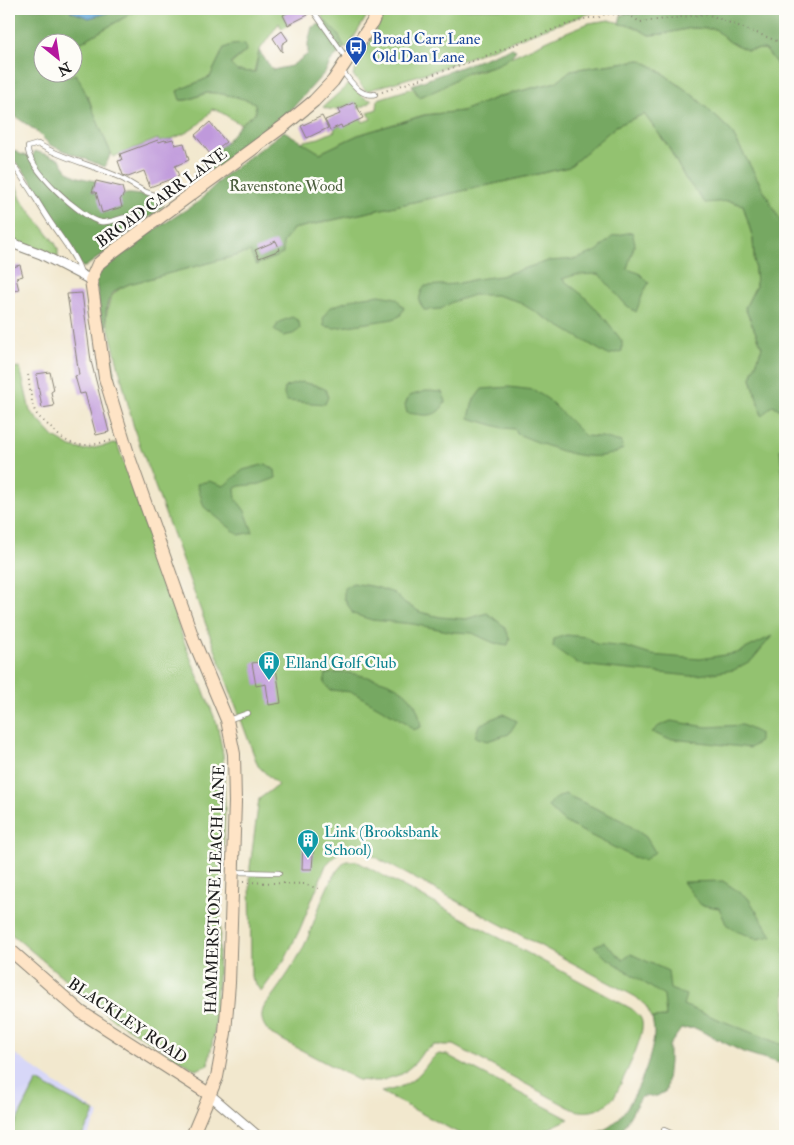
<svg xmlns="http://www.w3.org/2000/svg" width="794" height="1145" font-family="'IM FELL Double Pica',serif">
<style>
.built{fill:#d7d7f8}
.green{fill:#93c270;stroke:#586f46}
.forest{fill:#76a862;stroke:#49623f}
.water{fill:#5aa2d1;stroke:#3b5f76}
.building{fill:#bf99db}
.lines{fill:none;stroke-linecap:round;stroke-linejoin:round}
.lane-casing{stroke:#878275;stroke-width:6}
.street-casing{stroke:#878275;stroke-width:11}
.secondary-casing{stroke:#878275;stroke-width:14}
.path{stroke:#878275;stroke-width:2;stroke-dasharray:1 4;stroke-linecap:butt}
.lane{stroke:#fff;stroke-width:4.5}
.street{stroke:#fff;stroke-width:9}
.secondary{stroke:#fee4c6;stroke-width:12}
.labels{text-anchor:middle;stroke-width:5;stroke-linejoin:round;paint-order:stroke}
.transit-label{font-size:16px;fill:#164399;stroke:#fdfcf7;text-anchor:start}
.park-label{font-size:16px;fill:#4c5e3e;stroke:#fdfcf7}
.street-label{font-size:16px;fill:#1c1c1c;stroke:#fdfcf7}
.culture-label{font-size:16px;fill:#0d838f;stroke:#fdfcf7;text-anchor:start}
</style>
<rect width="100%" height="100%" fill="#fdfcf7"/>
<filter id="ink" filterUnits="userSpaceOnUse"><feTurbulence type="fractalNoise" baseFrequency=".02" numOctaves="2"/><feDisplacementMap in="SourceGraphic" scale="10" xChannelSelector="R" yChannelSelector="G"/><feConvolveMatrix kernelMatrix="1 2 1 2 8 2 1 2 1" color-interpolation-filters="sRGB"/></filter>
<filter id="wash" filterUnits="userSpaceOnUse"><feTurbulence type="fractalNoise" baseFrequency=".0096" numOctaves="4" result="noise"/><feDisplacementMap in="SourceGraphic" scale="20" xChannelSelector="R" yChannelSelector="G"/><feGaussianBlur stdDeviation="1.12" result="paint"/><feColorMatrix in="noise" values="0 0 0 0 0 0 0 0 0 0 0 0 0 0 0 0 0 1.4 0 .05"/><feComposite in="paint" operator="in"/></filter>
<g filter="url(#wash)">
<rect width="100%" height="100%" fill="#f2e8ce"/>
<polygon class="built" points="9,1050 99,1114 87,1136 9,1136"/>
<g class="green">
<path d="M134 9H289L290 11 283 15 288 25 282 29 279 23 259 51 254 72 237 71 230 65 246 51 224 48 210 77 177 91 181 100C192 101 197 95 208 93 214 91 247 99 255 102L256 112 241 124C230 120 223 111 212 109 199 128 186 134 165 141L164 140 159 142 158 139 155 140 113 157 95 117 88 96 55 73 72 72 73 47 134 12Z"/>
<polygon points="316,9 371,9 347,49"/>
<polygon points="387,9 643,9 637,14 605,10 594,12 544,29 436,70 366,91 353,75"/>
<polygon points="609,20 633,26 649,35 663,34 691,28 715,29 730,42 747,50 765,49 776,63 785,81 785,229 731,131 694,96 654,67 640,60 571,70 556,82 501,96 462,111 424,115 358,135 320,153 300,142 319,138 335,131 334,128 361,118 363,122 371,119 368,112 377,109 378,99 413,88 419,97 441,88 464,74 482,70 559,35 589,23"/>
<path d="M349 84C357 89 361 99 372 100L370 103 358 109 355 102C344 107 334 113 323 107Z"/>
<path d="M644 114 668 146 685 178 705 202 729 201 743 205 753 239 756 286 745 308 762 347 751 378 762 416 773 405 785 413V447L781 449 785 498V1046L691 1009 665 996 666 1017 652 1018 646 1006 636 997 360 849 349 848 338 853 326 865 300 929 285 959 261 992 251 977 250 867 259 799 278 785 258 766 135 432 106 317C110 297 110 293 129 284L250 251 256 265 283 243 293 229 569 167 616 126Z"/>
<polygon points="9,172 16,184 21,199 55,243 58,249 58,258 9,238"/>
<polygon points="20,367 30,411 54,437 71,447 84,450 117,443 185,644 217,724 223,754 225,809 217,1002 215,1029 208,1065 196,1070 110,1017 9,932 9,368"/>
<path d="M346 861H356L632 1009C636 1013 641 1016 642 1022 645 1037 622 1081 615 1096 603 1110 589 1115 572 1109L454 1045H435L423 1052 415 1063 402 1074 380 1081H370L358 1080 271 1034C263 1026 259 1018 264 1007 279 987 293 968 304 946 317 920 324 880 346 861Z"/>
<path d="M439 1054 447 1055 569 1119 532 1136H464L381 1092C398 1089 411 1084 422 1071 428 1064 431 1058 439 1054Z"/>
<polygon points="37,1081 95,1112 82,1136 9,1136"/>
</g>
<g class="forest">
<path d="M9 9H71L70 11 89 18 121 9H134V12L73 47 72 42H42V72L55 73 62 78 76 74C90 99 99 127 111 153L105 167 50 145 36 131 12 114 9 116Z"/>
<polygon points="643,9 785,9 785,81 776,63 765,49 747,50 730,42 715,29 691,28 663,34 649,35 633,26 619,24 621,15 628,13 637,14"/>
<path d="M326 22 338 34 345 48 332 59 326 71 279 123 202 179 197 177 194 173 197 169 226 142 241 124 256 112 255 103C247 99 214 91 207 93 197 95 191 101 180 100L177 91 210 77 224 48 231 45 245 44 246 51 230 64 237 71 255 72 259 51 273 70 291 66 308 54V43L312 27Z"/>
<path d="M512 48 516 50C505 68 482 67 464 74 456 78 449 84 441 88 434 92 426 94 419 97L412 85Z"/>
<path d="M640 60 654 67 694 96 731 131 785 229V413L773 405 762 416 751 378 762 347 745 308 756 286 753 239 743 205 729 201 705 203 685 178 668 146 644 114 616 126 569 167 293 229 283 243V254L256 265 250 252 129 284C125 286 119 288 115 291 90 315 125 367 111 389L95 275 140 239 198 202 225 175 284 131 320 153 358 135 425 115 462 111 501 96 556 82 571 70Z"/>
<path d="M9 147 20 154 32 157 35 151 60 159C69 177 77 177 96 181L92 192 104 193 119 197C121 196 124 195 126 194 135 193 157 198 164 203L162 207 109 250 85 267H82L66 238 32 181 9 154Z"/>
<polygon points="632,232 635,243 627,269 639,273 649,283 644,291 636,312 626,305 599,274 575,275 562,279 584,296 606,320 622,341 622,351 608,355 517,301 496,295 474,295 452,302 441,309 424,310 419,301 421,292 425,286 456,284 476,279 500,276 548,261 577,259 597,251 613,236"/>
<polygon points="380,295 396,298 404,308 400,316 393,319 335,328 324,326 323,319 329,308 356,298"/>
<polygon points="292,317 299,321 300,329 293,334 283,336 274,330 279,322"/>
<polygon points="301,382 315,385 325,389 328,397 325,404 286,401 284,394 285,387"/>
<path d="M509 387 534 390 549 400 585 436 602 437 621 442 623 449C590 468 549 446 517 434L515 429 503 428 469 418 473 401 482 389Z"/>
<path d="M426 391 442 392 446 401C436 420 426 415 407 413L405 405 409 396Z"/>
<polygon points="785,447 785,498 780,449"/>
<polygon points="266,464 275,470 276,478 260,484 240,486 235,488 236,499 245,511 253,532 239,535 204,507 197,484 209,481 224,486 243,470"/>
<polygon points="353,583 376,587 394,593 402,601 420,612 440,617 466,619 487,613 504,626 510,639 508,645 494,643 472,633 453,632 413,624 372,620 353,614 344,598 344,588"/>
<polygon points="566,635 587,637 596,644 626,647 651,655 700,659 737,653 772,636 752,660 734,670 691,676 599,667 578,664 553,647 554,639"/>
<path d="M344 672C380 680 417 682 421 727L413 730 405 722 352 692 330 690 324 683 326 674Z"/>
<polygon points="503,714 517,721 509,734 487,741 475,737 479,725"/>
<polygon points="671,721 707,727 742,725 759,733 759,742 750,748 665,738 652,732 659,726"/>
<polygon points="565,794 623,821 646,837 655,852 645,860 633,857 564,822 548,807 553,800"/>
<polygon points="723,881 748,898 772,936 758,939 736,931 726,924 719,908 701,905 683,882"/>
<path d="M604 942 623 960 631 954 668 971 670 989 686 995 683 1005 785 1046V1065L743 1052 695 1028 681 1029 669 1046V1062L666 1091 657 1096 641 1097 622 1130 614 1136H588C596 1133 606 1130 613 1124 632 1109 653 1058 654 1034 654 1029 653 1023 652 1018L666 1017 664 996 604 956 594 946Z"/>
</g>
<polygon class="water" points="71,9 121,9 89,18 70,11"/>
<g id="blocks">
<g class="building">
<polygon points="289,9 305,9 308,15 288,25 283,15 290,11"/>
<polygon points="282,31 288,40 282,44 282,52 273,38"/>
<polygon points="355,102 363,118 342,128 341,125 330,130 325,120 340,114 338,110"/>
<polygon points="322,116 328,128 307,138 301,126"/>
<polygon points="210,122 226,142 210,154 195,135"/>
<polygon points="173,139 175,145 184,143 189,160 175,166 179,176 150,187 144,171 128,177 123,175 118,161 122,160 120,154 158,140 159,142 165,140 165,141"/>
<polygon points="96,181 122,187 124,194 120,200 122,207 102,213 96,192 92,192"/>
<polygon points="276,241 280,250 259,258 255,250"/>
<polygon points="9,262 12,262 13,267 20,265 23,276 16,278 19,290 9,292"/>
<polygon points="82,293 91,361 109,432 96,435 85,393 80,394 75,376 79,375 67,294"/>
<polygon points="50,372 54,390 51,392 54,406 42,408 36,374"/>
<polygon points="275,660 281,703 269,705 266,684 256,686 252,663"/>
<polygon points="303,842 314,842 312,869 302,869"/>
</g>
</g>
</g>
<g filter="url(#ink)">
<use href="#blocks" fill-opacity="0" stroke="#878275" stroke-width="1"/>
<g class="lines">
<g class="lane-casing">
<g id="lane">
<polyline points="312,9 347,59"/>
<path d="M342 71C351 81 360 98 375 94"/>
<path d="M9 159C24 178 36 200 49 220 60 237 75 254 81 273"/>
<path d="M144 226C127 207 120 224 101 222 82 219 25 166 28 147L38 144C63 159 93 165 119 177 133 184 145 195 162 196"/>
<polyline points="228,720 248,713"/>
<polyline points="235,872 279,873"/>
<polyline points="664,1130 677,1136"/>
</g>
</g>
<g class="street-casing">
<g id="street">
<polyline points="9,242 41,254 91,280"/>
<polyline points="209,1094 258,1136"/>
</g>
</g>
<g class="secondary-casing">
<g id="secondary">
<polyline points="9,949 81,1012 209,1094"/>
<polyline points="192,1136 217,1077 225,1033 229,983 235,802 234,754 227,720 194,641 129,457 105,378 91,280 98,264 110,254 285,125 314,101 333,81 372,23 378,9"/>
</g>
</g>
<g class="path">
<polyline points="382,92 478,59 562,26 588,18 598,18 605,14 629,15 640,22 707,14 785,44"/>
<path d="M28 375C30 385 31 405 36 413 39 418 45 422 50 427 71 450 85 447 113 440"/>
<polyline points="243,882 304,884 322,890"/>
</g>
<use href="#lane" class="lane"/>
<use href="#street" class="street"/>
<use href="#secondary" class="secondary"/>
</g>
</g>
<defs>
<g id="bus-pin" transform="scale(1.125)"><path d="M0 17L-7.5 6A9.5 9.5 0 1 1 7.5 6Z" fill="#1a4fb4" stroke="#fdfcf7"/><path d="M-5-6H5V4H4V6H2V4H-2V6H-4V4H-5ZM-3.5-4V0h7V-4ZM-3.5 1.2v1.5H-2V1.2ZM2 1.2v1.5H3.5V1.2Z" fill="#fff"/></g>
<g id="building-pin" transform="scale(1.125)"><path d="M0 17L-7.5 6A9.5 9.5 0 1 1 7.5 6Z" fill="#0f9aa8" stroke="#fdfcf7"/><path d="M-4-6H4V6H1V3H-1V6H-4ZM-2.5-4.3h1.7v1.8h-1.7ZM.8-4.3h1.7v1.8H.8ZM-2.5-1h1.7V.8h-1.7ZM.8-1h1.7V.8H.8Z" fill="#fff"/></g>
</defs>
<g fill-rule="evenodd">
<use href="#bus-pin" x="356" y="47"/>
<use href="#building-pin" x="269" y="662"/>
<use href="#building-pin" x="308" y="840"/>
</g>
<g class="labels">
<g class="transit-label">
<text x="372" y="44">Broad Carr Lane<tspan x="372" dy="18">Old Dan Lane</tspan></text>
</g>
<g class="park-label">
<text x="286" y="191">Ravenstone Wood</text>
</g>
<g class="street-label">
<text transform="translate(161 197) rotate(-36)" y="6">BROAD CARR LANE</text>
<text transform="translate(214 889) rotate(-88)" y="6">HAMMERSTONE LEACH LANE</text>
<text transform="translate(128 1020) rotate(34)" y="6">BLACKLEY ROAD</text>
</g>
<g class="culture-label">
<text x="285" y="668">Elland Golf Club</text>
<text x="324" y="837">Link (Brooksbank<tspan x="324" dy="18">School)</tspan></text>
</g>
</g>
<rect width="794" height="1145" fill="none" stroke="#fdfcf7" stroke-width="30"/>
<g transform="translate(58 58) rotate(150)"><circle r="24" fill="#fdfcf7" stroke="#a3a29f"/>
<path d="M0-4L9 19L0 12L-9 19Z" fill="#b5179e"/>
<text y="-8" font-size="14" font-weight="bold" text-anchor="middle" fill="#1c1c1c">N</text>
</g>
</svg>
